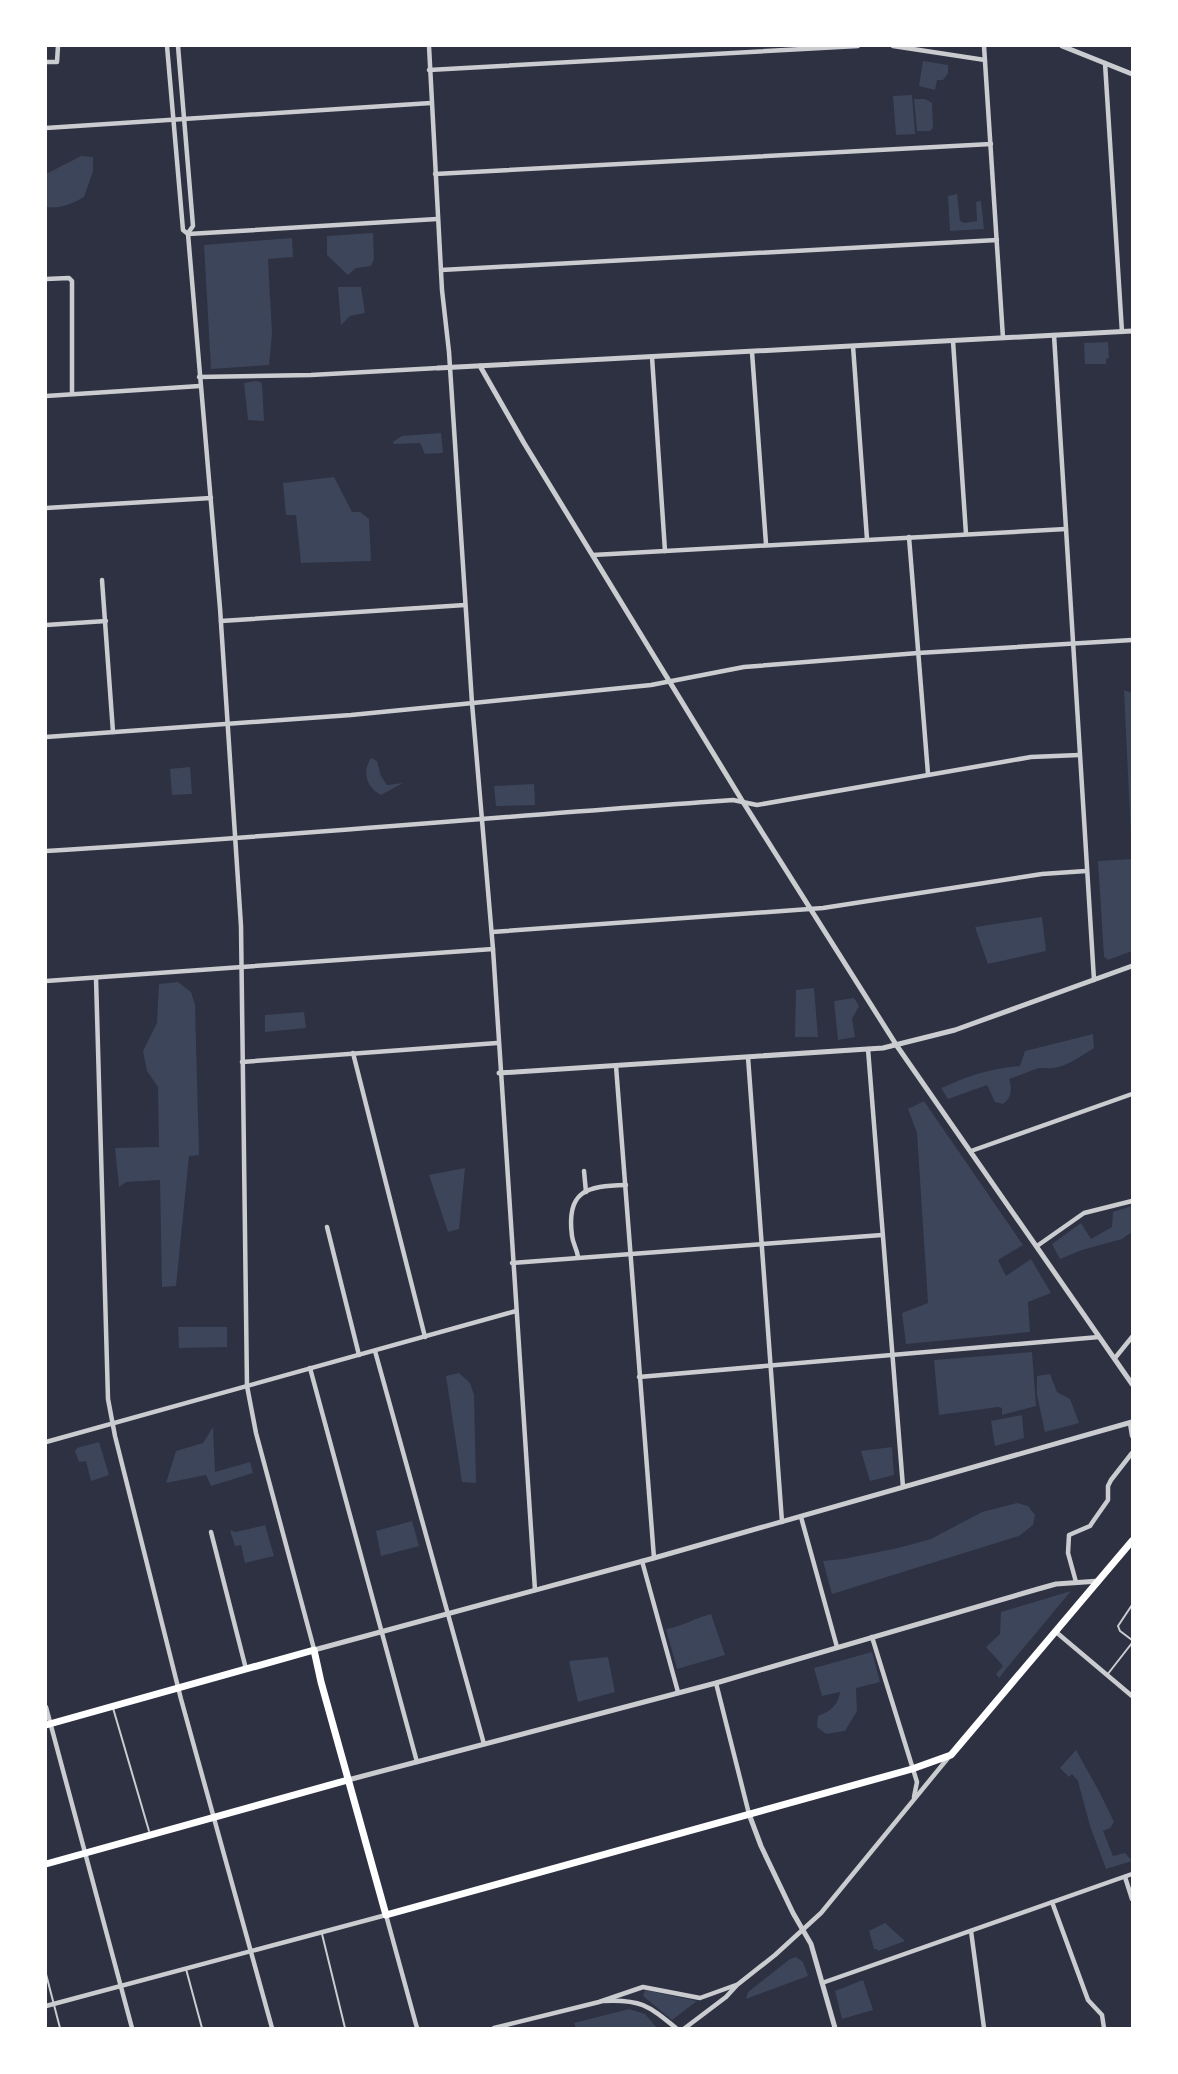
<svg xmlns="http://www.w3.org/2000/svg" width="1178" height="2074" font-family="Mulish,sans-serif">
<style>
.green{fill:#3c4559}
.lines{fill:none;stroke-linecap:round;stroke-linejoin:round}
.service{stroke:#caccd0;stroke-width:2}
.minor{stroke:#caccd0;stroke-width:4.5}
.tertiary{stroke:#caccd0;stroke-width:5}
.primary{stroke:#fff;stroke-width:7}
</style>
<rect width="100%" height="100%" fill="#2d3142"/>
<g class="green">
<polygon points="923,61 948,65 948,73 943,80 937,80 935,90 919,86"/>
<polygon points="912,95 915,134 896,135 893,96"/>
<polygon points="914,99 925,99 932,103 933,128 930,131 917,131"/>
<path d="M81 156 93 157V171L84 197C71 204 61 209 46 207V174Z"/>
<polygon points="957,194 960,221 964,223 977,221 976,202 981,201 984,229 950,231 948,196"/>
<polygon points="373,233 374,259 371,266 356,268 348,275 327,255 327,236"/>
<polygon points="292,238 293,257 268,259 272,333 269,365 211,369 204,245"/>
<polygon points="338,287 361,287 365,313 350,316 341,325"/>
<polygon points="1108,342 1109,358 1106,359 1106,364 1085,364 1084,343"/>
<polygon points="256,381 261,382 262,385 264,421 248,420 244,383"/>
<polygon points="441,433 443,453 425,454 420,443 394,444 393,442 402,436"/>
<polygon points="334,477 352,512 360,512 369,519 371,561 301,563 296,515 286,515 283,483"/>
<polygon points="1124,690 1132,693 1132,951 1108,960 1104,957 1098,861 1132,859"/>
<path d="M371 758 377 761 381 776 387 785 403 783 381 795C366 787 362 772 371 758Z"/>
<polygon points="190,767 192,794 172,795 170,769"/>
<polygon points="534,784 535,805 496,806 494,786"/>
<polygon points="1042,917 1046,951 988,964 975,927"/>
<polygon points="178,982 191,992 195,1005 199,1155 189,1156 176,1286 162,1287 160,1180 126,1182 119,1187 115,1148 159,1147 158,1087 147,1071 143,1051 157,1023 159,984"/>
<polygon points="814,988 818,1037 795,1037 796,990"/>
<polygon points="854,998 859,1006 852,1019 855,1037 838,1040 834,1001"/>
<polygon points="304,1012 306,1028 265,1032 265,1015"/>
<path d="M1093 1034 1094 1048C1081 1056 1068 1066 1053 1068 1048 1069 1041 1067 1036 1069 1027 1072 1018 1076 1009 1079 1012 1087 1012 1099 1003 1104L995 1102 987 1085 948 1099 941 1088C968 1076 991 1068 1020 1066L1025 1051Z"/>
<polygon points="924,1101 1023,1245 998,1260 1006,1276 1031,1259 1051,1293 1028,1302 1030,1332 906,1344 902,1313 928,1303 917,1133 908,1109"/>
<polygon points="465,1168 459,1229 448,1232 429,1175"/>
<polygon points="1132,1206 1132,1232 1122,1239 1082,1250 1060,1259 1052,1244 1081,1223 1091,1239 1112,1227 1113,1212"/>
<polygon points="178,1327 227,1327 227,1347 179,1348"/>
<polygon points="1032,1352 1036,1406 1002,1415 1002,1408 998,1407 939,1415 934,1360"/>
<polygon points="459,1373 470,1383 474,1395 476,1483 462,1482 446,1376"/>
<polygon points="1050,1374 1057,1392 1070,1399 1079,1423 1045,1432 1037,1395 1037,1376"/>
<polygon points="1022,1415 1024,1438 995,1446 991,1421"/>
<polygon points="213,1427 215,1472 250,1462 253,1473 211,1486 206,1475 166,1483 176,1451 203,1443"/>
<polygon points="99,1442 109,1475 91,1481 86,1461 79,1462 75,1451 77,1448"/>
<polygon points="892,1447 894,1475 870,1481 861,1451"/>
<polygon points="1017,1503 1028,1506 1035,1515 1033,1525 1019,1536 832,1594 823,1561 843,1559 898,1548 931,1539 982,1512"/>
<polygon points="412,1521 419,1546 381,1556 376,1531"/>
<polygon points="265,1525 274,1556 245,1563 241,1545 235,1546 230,1530 236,1532"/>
<polygon points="1071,1591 1006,1669 999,1678 996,1674 1003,1666 986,1647 1000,1634 1001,1612"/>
<path d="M711 1614 725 1655 677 1669 666 1629C683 1626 695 1618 711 1614Z"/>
<path d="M872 1652 880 1682 856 1688 857 1711 845 1731 826 1734 817 1727 818 1716C831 1711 838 1705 840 1692L822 1696 814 1668Z"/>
<polygon points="608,1657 615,1692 578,1702 569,1661"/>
<polygon points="1076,1750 1100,1793 1114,1822 1110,1828 1103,1831 1113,1856 1125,1853 1132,1861 1106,1869 1090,1826 1078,1781 1072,1774 1069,1777 1060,1768"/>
<polygon points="885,1923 905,1941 878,1951 877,1949 874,1949 869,1931"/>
<polygon points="796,1957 803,1962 808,1976 746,1999 748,1992 790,1959"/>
<polygon points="863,1980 873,2010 842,2019 835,1991"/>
<polygon points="645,1990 697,2001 672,2020 643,1996"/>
<polygon points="629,2009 645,2014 657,2028 576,2028 574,2023"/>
</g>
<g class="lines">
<g class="service">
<polyline points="1132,1605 1118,1626 1120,1631 1132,1640"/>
<polyline points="1107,1675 1132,1643"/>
<polyline points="113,1708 149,1831"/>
<polyline points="322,1934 345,2028"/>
<polyline points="186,1969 202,2028"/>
<polyline points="46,1974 60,2028"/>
</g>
<g class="minor">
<polyline points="167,46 183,230 188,234 220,608 241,926 247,1386 256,1433 314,1649"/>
<polyline points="178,46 193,226 188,233"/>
<polyline points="429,46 442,290 449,352 472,703 493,949 535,1590"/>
<polyline points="893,46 985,60"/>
<polyline points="984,46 1003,338"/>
<polyline points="46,62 57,62 58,46"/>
<polyline points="1105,63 1122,332"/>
<polyline points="429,70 858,46"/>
<polyline points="46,128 431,103"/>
<polyline points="435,174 991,144"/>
<polyline points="188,234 437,219"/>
<polyline points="441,270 997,240"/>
<polyline points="46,279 69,278 72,281 72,394"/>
<polyline points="1054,335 1094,980"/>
<polyline points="953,341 966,534"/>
<polyline points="853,346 867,539"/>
<polyline points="752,352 766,544"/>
<polyline points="652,357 665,551"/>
<polyline points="199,377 311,375 438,368"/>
<polyline points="46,396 200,386"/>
<polyline points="46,508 211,498"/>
<polyline points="909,537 928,774"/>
<polyline points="593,555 1066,529"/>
<polyline points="102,580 113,732"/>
<polyline points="221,621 465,605"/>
<polyline points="46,625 106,621"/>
<polyline points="46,737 351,715 463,704 651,685 744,667 918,653 1132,640"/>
<path d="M46 851C275 837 504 816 733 800L757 805 1031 757 1079 755"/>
<polyline points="492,932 823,908 1042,874 1086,871"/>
<polyline points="96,978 108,1399 115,1436 181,1699 272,2028"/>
<polyline points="46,981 493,949"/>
<polyline points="868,1049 903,1487"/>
<polyline points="353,1053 425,1337"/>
<polyline points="748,1057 782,1522"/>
<polyline points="242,1062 497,1043"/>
<polyline points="616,1066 654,1558"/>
<polyline points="971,1151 1132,1094"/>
<polyline points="584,1171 586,1192"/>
<polyline points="327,1227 359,1355"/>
<polyline points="1037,1246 1084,1213 1132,1201"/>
<path d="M578 1257C577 1249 573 1244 572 1236 566 1191 586 1186 626 1185"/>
<polyline points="512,1263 882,1235"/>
<polyline points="375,1351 484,1744"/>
<polyline points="1115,1358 1132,1337"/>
<polyline points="310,1368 417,1762"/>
<polyline points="639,1377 1099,1337"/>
<polyline points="1130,1423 1132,1436"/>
<polyline points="46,1442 516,1311"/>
<polyline points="801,1517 837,1647"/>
<polyline points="211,1532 246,1669"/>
<polyline points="642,1561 678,1692"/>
<polyline points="1076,1582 1068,1553 1069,1535 1090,1526 1094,1520 1108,1500 1108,1486 1111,1480 1132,1453"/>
<polyline points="1056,1632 1132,1696"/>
<polyline points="872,1637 917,1782 914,1797"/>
<polyline points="716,1683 749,1814"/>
<polyline points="46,1707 132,2028"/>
<polyline points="1125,1877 1132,1899"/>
<polyline points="1052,1902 1088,2000 1102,2015 1104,2028"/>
<polyline points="971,1931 984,2028"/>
<polyline points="822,1983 1132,1874"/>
<path d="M603 2001C640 1999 648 2005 676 2028"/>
<polyline points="46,2006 386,1915 417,2028"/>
<polyline points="494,2028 599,2002 643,1987 700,1998 736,1985"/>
<polyline points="685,2028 726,1997 737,1985 775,1955 821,1913 948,1758"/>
</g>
<g class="tertiary">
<polyline points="1062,46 1132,74"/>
<polyline points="480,366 524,443 743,802 897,1046 1132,1384"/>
<polyline points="438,368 1132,331"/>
<polyline points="499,1073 883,1048 955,1030 1132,966"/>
<polyline points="314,1650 654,1558 1132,1422"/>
<polyline points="348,1780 716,1683 1038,1589 1056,1584 1099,1581"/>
<polyline points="749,1814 761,1846 793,1913 811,1944 835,2028"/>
</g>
<g class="primary">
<polyline points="46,1725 314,1650 321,1682 386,1915 912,1769 951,1755 1132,1541"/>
<polyline points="46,1864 348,1780"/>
</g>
</g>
<rect width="1178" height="2074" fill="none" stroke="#ffffff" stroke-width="94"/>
</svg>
